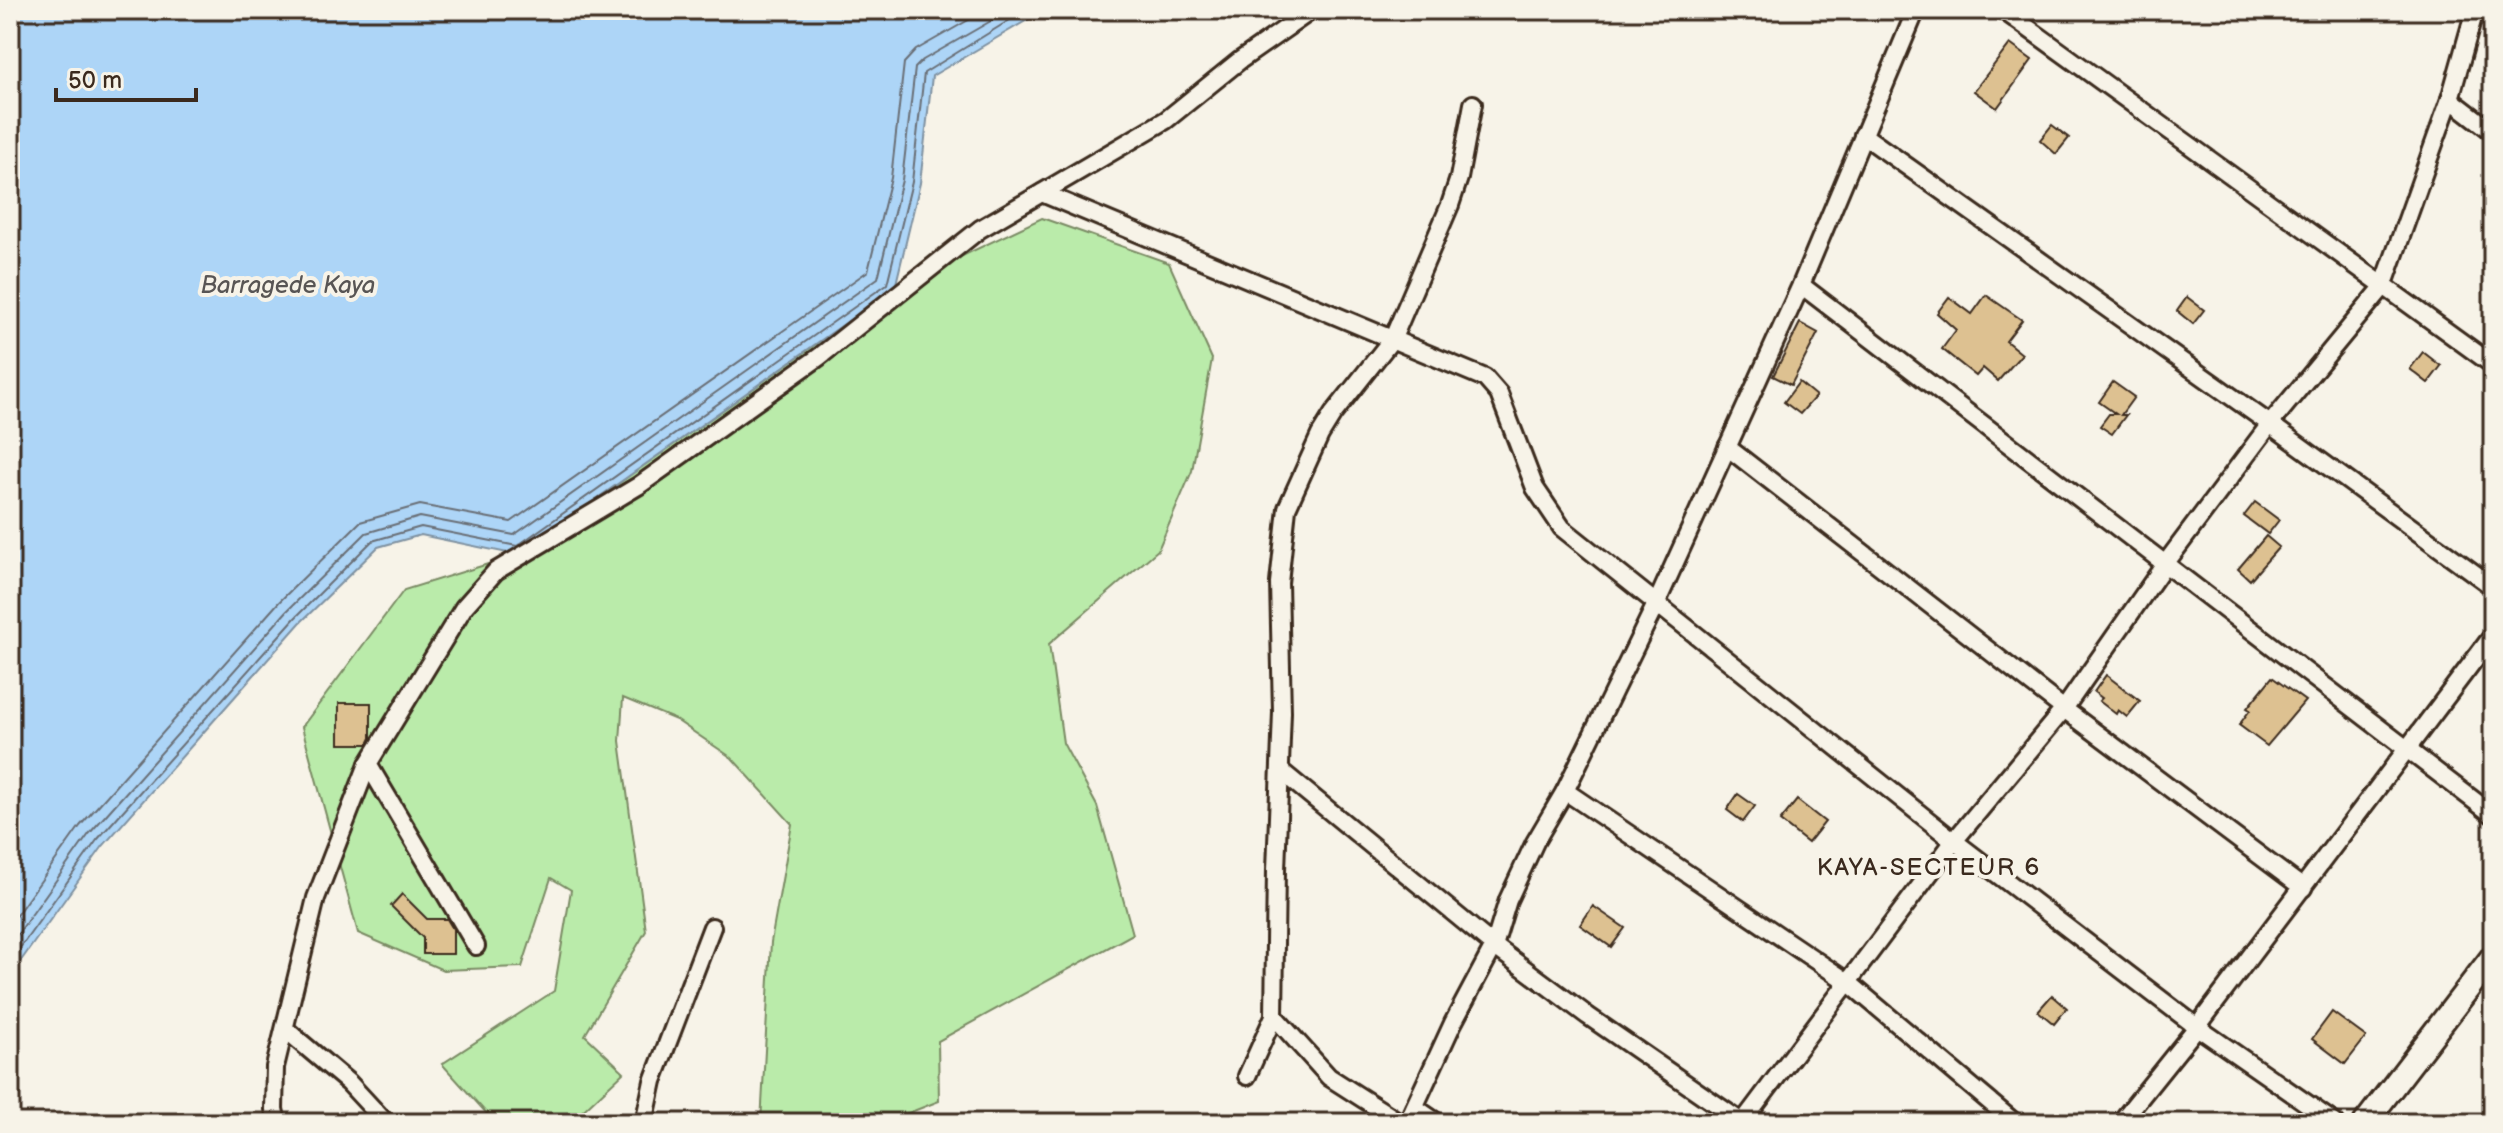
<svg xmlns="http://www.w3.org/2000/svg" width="2503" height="1133" font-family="'Balsamiq Sans',sans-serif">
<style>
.green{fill:#baebaa;stroke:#7a8a64;stroke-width:2}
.water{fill:#add5f7;stroke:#7f91a0;stroke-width:2}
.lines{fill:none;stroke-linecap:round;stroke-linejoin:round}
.shore{stroke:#696e75;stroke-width:2}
.building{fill:#ddc191;stroke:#3b2a1e;stroke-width:2}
.minor-casing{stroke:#3b2a1e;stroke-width:22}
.secondary-casing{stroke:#3b2a1e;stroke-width:28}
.minor{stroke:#f7f3e8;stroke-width:16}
.secondary{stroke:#f7f3e8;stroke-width:22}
.labels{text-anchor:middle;stroke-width:8;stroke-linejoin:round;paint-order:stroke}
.water-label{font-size:24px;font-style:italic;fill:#585554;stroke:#f7f3e8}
.neighbourhood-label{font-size:24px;letter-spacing:2px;fill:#3b2a1e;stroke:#f7f3e8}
</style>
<rect width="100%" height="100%" fill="#f7f3e8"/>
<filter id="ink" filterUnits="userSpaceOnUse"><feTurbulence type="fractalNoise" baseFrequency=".0125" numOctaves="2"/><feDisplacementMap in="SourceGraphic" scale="16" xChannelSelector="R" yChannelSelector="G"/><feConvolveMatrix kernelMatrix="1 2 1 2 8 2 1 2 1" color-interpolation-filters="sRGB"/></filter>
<g filter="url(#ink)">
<polygon class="green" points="1042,218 1169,263 1212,359 1192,471 1158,550 1049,644 1063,743 1097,806 1133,934 938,1041 939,1101 883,1123 761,1123 771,942 792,824 732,758 676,720 623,698 620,741 646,931 585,1035 624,1072 571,1122 489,1116 442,1064 554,991 571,890 551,878 522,967 443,970 358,933 302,727 404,590 517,555 895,288"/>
<polygon class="water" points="10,10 1036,10 1029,19 932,76 920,183 895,288 517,555 421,535 378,547 300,623 103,846 10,976"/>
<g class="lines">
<g class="shore">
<polyline points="10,924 80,826 279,602 360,522 420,505 511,522 868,271 891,178 904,63 916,50 986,10"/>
<polyline points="10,945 89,834 287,611 366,533 420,517 514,535 878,278 902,180 915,68 923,60 1010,10"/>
<polyline points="10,962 97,840 295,618 372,541 421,527 517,546 887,284 912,182 924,73 1026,10"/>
</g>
</g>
<g class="building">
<polygon points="2010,44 2032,60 1997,108 1974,91"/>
<polygon points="2052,125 2069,138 2056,154 2040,140"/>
<polygon points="1986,295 2022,320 2006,341 2022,354 1998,381 1983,368 1976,376 1942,349 1956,330 1937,313 1949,297 1972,314"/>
<polygon points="2187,297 2204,310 2193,324 2177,311"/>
<polygon points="1800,323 1818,333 1791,385 1773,376"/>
<polygon points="2423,352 2441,366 2428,383 2410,369"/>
<polygon points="1799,382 1816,396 1800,414 1784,402"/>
<polygon points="2113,382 2134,397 2121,415 2126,415 2112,434 2100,426 2109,414 2116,414 2099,402"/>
<polygon points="2255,502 2279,520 2268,534 2244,516"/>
<polygon points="2266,536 2279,547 2250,580 2238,569"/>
<polygon points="2106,675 2140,701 2127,717 2118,710 2116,714 2099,701 2102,698 2094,692"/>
<polygon points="2272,677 2305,701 2267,746 2239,725 2250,710 2247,708"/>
<polygon points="339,703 371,703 371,738 368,744 339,744"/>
<polygon points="1738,794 1755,806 1743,822 1727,810"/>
<polygon points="1797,800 1825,822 1808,843 1780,821"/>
<polygon points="402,894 427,919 447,919 453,929 453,954 423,954 423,938 391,906"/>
<polygon points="1593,906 1625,928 1611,947 1580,925"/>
<polygon points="2052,995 2067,1008 2054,1024 2038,1011"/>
<polygon points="2332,1012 2366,1037 2345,1064 2312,1039"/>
</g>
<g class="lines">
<g class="minor-casing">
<g id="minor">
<polyline points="2003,10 2493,365"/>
<polyline points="2450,99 2493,132"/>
<polyline points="1863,135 2270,424 2493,587"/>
<polyline points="1042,193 1485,378 1499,394 1535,488 1562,528 1954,841 2197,1027 2335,1123"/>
<polyline points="1801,285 2493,815"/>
<polyline points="1727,447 2064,709 2303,888"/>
<polyline points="368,764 476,946"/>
<polyline points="1281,771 1494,946 1588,1016 1743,1123"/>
<polyline points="1565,791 1849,983 2015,1123"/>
<polyline points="1274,1016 1329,1077 1401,1123"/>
<polyline points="285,1029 349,1083 386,1123"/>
<polyline points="1247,1076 1274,1016 1276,870 1282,712 1279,583 1287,508 1320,435 1333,414 1393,338 1450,205 1459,178 1473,104"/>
<polyline points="1416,1108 1438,1123"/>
<polyline points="277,1123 274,1109 275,1067 316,898 368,764 464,607 496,571 638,486 819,357 980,229 1166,120 1239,61 1312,10"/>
<polyline points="644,1123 653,1081 712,927"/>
<polyline points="1407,1123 1453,1023 1494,946 1508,900 1535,842 1565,791 1657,602 1801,285 1916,10"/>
<polyline points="1742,1123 1954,841 2064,709 2165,564 2270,424 2383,287 2450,99 2475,10"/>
<polyline points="2120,1123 2197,1027 2493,635"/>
</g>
</g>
<g class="secondary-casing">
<polyline id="secondary" points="2365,1123 2493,956"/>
</g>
<use href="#minor" class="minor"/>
<use href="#secondary" class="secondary"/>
</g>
</g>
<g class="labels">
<g class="water-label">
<text x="288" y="293">Barragede Kaya</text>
</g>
<g class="neighbourhood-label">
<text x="1929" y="875">KAYA-SECTEUR 6</text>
</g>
</g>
<rect width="2503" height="1133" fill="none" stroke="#f7f3e8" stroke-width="40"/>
<rect x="20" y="20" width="2463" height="1093" fill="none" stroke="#3b2a1e" stroke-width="3" filter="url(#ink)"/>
<path d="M56 88v12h140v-12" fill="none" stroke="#3b2a1e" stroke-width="4"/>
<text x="68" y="88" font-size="24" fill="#3b2a1e" stroke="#f7f3e8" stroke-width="6" paint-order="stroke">50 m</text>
</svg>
